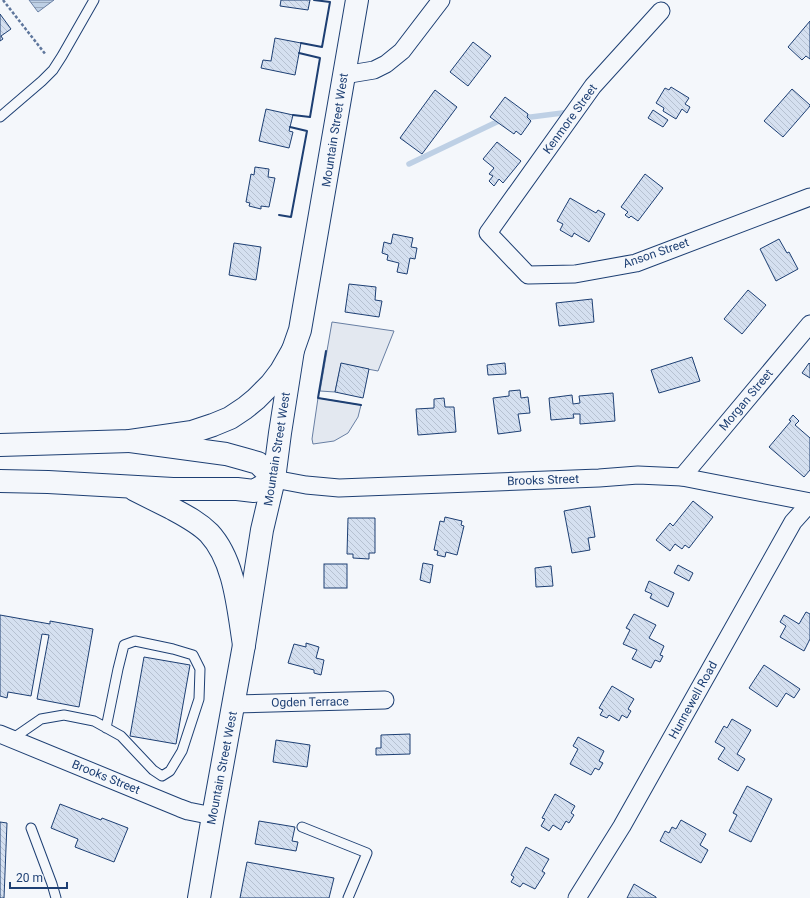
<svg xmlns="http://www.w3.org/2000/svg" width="810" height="898" font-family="Roboto,sans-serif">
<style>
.parking{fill:#e3e8f0;stroke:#687fa3}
.water{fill:url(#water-rules);stroke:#687fa3}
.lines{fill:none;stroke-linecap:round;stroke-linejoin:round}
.stream{stroke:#bed0e5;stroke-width:5.5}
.building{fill:url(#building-back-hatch);stroke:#1d3f73}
.service-casing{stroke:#1d3f73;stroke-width:11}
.minor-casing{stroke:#1d3f73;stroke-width:19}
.secondary-casing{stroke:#1d3f73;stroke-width:24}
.motorway-casing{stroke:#1d3f73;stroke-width:24}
.path{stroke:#5e769c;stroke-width:2.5;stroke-dasharray:3 2;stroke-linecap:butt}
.service{stroke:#f4f7fb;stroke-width:9}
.minor{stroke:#f4f7fb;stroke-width:17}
.secondary{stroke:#f4f7fb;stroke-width:22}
.motorway{stroke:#f4f7fb;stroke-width:22}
.wall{stroke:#1d3f73;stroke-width:2}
.labels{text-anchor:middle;stroke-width:3;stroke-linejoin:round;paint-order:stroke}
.street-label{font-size:12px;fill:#1d3f73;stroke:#f4f7fb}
</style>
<defs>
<pattern id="water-rules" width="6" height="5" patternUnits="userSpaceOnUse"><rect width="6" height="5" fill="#bed0e5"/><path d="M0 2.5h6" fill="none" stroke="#9aaabe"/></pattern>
<pattern id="building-back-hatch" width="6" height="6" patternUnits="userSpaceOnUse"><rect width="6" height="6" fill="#d5e0f0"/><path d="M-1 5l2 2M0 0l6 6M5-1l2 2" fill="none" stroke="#b6c1d1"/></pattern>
</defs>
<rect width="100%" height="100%" fill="#f4f7fb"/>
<g class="parking">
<polygon points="332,322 394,331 378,371 341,364 335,392 320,391"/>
<polygon points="318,398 361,405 358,417 348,433 334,441 313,444 312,439"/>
</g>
<polygon class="water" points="29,0 54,0 38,12"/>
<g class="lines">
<g class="stream">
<polyline points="521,117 531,117 570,112"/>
<polyline points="409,164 503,119"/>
</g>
</g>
<g class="building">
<polygon points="281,0 310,0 308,10 280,6"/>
<polygon points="0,14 11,29 1,36 3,39 0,41"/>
<polygon points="810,21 810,59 806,56 802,60 788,47"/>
<polygon points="275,38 301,43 295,75 261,68 263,60 271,61"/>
<polygon points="473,42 491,56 468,86 450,72"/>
<polygon points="671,87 689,98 685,104 690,107 687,113 682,109 676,119 663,111 664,108 656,103 665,88 669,90"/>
<polygon points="792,89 810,105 810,106 783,137 764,121"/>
<polygon points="435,90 457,107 422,154 400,138"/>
<polygon points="505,97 528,114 527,117 531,121 521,135 516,131 514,134 490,117"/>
<polygon points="266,109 293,115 289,131 293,132 289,148 259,141"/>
<polygon points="653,110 668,120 663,127 648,118"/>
<polygon points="497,142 521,161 503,183 499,179 494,186 489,181 493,176 489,174 494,168 483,159"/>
<polygon points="255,167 269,169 268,177 275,178 269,207 261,206 261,209 249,206 250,203 246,202 251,174 254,175"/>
<polygon points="645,174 663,188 638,221 631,216 629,218 625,215 628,212 621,207"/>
<polygon points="570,198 596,213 598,210 605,214 589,242 574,233 572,237 560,230 563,224 557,221"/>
<polygon points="393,234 413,238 411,247 417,248 415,259 410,258 407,274 397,272 399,263 387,260 388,255 382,253 384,242 391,244"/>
<polygon points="779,239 787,253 789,252 798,269 776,281 760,249"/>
<polygon points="234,243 261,247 256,280 229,275"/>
<polygon points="349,284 376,287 375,300 382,301 379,317 345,312"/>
<polygon points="748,290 766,305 742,334 724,319"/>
<polygon points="592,299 594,322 559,326 556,303"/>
<polygon points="692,357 700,381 659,393 651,370"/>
<polygon points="341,363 369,369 363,398 335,392"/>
<polygon points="505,363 506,374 488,375 487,365"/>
<polygon points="809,363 810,364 810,378 802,373"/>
<polygon points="520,390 521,398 528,397 530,413 518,414 521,431 498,434 493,398 509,396 509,391"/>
<polygon points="613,393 615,421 580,424 580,414 573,414 574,418 551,420 549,398 572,395 573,404 580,403 579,396"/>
<polygon points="444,398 445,407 454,407 456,432 418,435 416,409 434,408 434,399"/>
<polygon points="793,415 799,421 795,425 810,438 810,470 804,477 769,447 791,421 789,420"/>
<polygon points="693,501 713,517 689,548 685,545 682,549 675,544 670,551 656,540 670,523 673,526"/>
<polygon points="590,506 595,537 588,538 590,550 572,553 564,511"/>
<polygon points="445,517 462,521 461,525 464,526 457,555 446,552 445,557 437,555 438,551 434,550 440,521 444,522"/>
<polygon points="348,518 375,518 375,553 369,553 369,559 353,558 353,554 347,554"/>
<polygon points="423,563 433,565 430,583 420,580"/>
<rect x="324" y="564" width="23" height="24"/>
<polygon points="678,565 693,573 689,581 674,573"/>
<polygon points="551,566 553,586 536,587 535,568"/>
<polygon points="649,581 674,593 668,607 650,598 652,594 645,591"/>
<polygon points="806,612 810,614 810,639 804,651 780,637 786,626 780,622 784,615 799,624"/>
<polygon points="634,614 656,625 649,638 664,646 660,655 663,656 660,662 655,660 651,668 632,659 637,650 623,644 630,630 626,628"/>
<polygon points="0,615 50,624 50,621 93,629 79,707 37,699 49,635 42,634 31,696 8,692 7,698 0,696"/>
<polygon points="306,643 319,647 316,658 324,660 321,675 314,673 314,670 288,663 294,644 306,647"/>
<polygon points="144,657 190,665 176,744 130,736"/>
<polygon points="764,665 800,689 794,698 786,693 777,707 749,688"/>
<polygon points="612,686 634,699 628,709 631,711 627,718 622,715 619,721 609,715 607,718 600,715 603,710 599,708"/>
<polygon points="732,719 751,730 737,754 745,759 738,771 718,759 725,748 715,742 724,726 727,728"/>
<polygon points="410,734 410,754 376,755 376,748 381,748 381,735"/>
<polygon points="578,737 604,751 599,761 603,763 599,770 595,768 591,775 570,764 578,749 573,746"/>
<polygon points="276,740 310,745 307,767 273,762"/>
<polygon points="747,786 772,799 751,842 729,831 737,815 733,813"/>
<polygon points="555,794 575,806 571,813 574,815 569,823 566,821 561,830 553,825 549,831 541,826 545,819 542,818"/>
<polygon points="60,804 101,820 102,818 128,828 114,862 75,847 78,839 51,828"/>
<polygon points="681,820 706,834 700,845 708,850 701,863 660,841 665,831 669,833 672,827 676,829"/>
<polygon points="259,821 295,827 292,841 298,842 296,851 255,844"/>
<polygon points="0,822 7,823 4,898 0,898"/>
<polygon points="526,847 549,859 542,871 545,873 535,889 523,883 520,887 511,882 514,877 511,875"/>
<polygon points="247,862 334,878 329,898 240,898"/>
<polygon points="634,884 656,897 656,898 627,898"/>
</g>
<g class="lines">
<g class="service-casing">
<g id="service">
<polyline points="0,117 42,81 53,70 62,56 94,0"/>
<polyline points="12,739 41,719 64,715 94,721 121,736 153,770 162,776 170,771 182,751 199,699 200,669 193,655 173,649 135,641 124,645 118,669 106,728"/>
<polyline points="302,827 367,853 348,898"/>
<polyline points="31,828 52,884 56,898"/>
</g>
</g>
<g class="minor-casing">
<g id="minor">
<polyline points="661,11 593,86 488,233 528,275 575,274 636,263 810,197"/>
<polyline points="344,75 374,70 386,64 402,51 441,0"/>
<polyline points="682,477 810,324"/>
<polyline points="274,479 306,485 339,488 599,478 638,475 682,477 810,502"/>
<polyline points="234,704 385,700"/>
<polyline points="0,734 180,808 188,811 213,816"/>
<polyline points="577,898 622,826 793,522 810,503"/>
</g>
</g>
<g class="secondary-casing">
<polyline id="secondary" points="199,898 213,816 244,645 262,530 274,479 280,433 293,350 300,330 357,0"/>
</g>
<g class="motorway-casing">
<g id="motorway">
<polyline points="0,445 130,441 192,432 213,425 230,418 245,408 256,399 271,384 281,371 293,350"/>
<polyline points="0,481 48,482 173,489 237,489 254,491 274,479 258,463 244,459 226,454 130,441"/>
<path d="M135 490C147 496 159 502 171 508 184 515 198 522 209 533 235 561 238 608 244 645"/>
</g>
</g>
<polyline class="path" points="3,0 46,55"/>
<use href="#service" class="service"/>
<use href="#minor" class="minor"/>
<use href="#secondary" class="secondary"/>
<use href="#motorway" class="motorway"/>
<g class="wall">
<polyline points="301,43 322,47 330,2 314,0"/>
<polyline points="293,115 310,117 320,58 299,53"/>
<polyline points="279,215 291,217 307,131 290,127"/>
<polyline points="326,351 318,398 361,405"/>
</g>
</g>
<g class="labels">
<g class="street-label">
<text transform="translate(570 119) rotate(-54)" y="4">Kenmore Street</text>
<text transform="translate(335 130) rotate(-81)" y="4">Mountain Street West</text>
<text transform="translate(656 253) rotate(-19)" y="4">Anson Street</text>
<text transform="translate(746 400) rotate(-50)" y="4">Morgan Street</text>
<text transform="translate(277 449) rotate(-81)" y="4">Mountain Street West</text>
<text transform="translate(543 480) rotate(-2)" y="4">Brooks Street</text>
<text transform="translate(693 700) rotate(-61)" y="4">Hunnewell Road</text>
<text transform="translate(310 702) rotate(-1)" y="4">Ogden Terrace</text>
<text transform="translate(222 768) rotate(-79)" y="4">Mountain Street West</text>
<text transform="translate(106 777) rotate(22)" y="4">Brooks Street</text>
</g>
</g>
<path d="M10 882v6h57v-6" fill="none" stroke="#1d3f73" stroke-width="2"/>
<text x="16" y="882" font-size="12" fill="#1d3f73" stroke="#f4f7fb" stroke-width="3" paint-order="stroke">20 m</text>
</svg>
